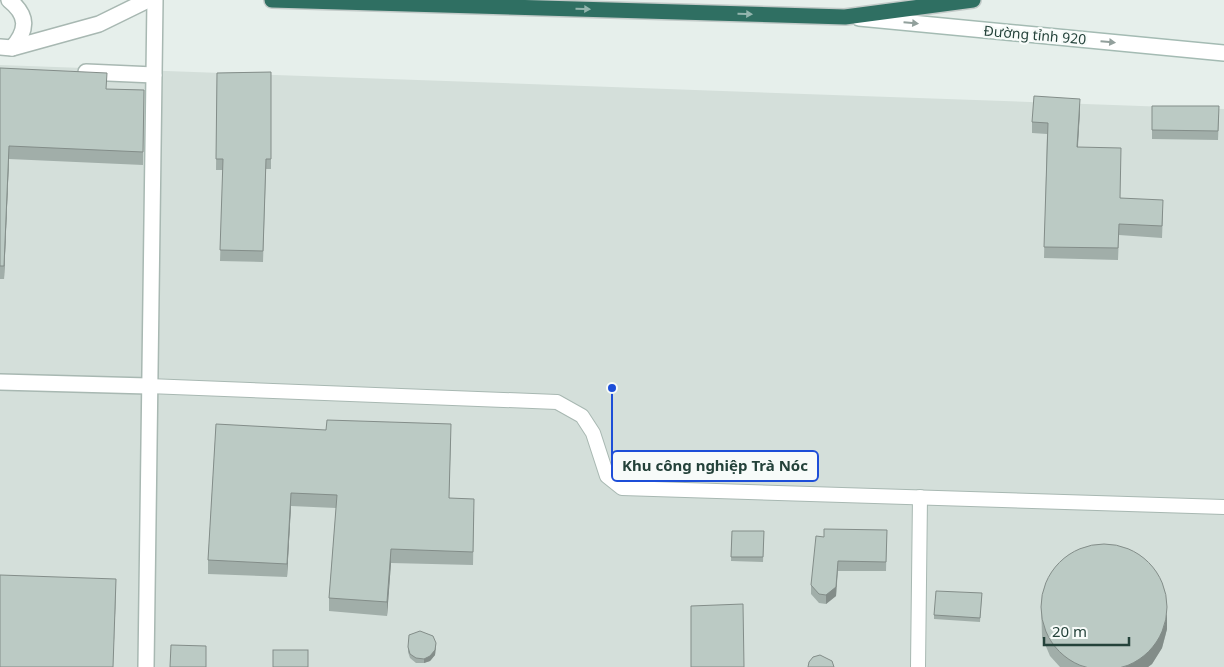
<svg xmlns="http://www.w3.org/2000/svg" width="1224" height="667" font-family="'Noto Sans',sans-serif">
<style>
.built{fill:#d4dfda}
.lines{fill:none;stroke-linecap:round;stroke-linejoin:round}
.lane-casing{stroke:#a8b8b2;stroke-width:16}
.street-casing{stroke:#a8b8b2;stroke-width:18}
.secondary-casing{stroke:#a4bbb3;stroke-width:18}
.highway-casing{stroke:#c2cac8;stroke-width:18}
.lane{stroke:#fff;stroke-width:14}
.street{stroke:#fff;stroke-width:15}
.secondary{stroke:#fff;stroke-width:15}
.highway{stroke:#2f6f62;stroke-width:15}
.wall{fill:#a1aea9}
.shaded-wall{fill:#838d89}
.building{fill:#bbcac4;stroke:#838d89}
.oneway{fill:#93b5ae}
.oneway2{fill:#92a09c}
.labels{text-anchor:middle;stroke-width:4.5;stroke-linejoin:round;paint-order:stroke}
.street-label{font-size:14px;fill:#24423a;stroke:#f7fbf9}
.leader{fill:none;stroke:#1d4ed8;stroke-width:2}
.callout-dot{fill:#1d4ed8;stroke:#f7fbf9;stroke-width:2}
.callout{fill:#f7fbf9;stroke:#1d4ed8;stroke-width:2}
.callout-label{font-size:15px;text-anchor:middle;font-weight:bold;fill:#24423a}
</style>
<rect width="100%" height="100%" fill="#e6efeb"/>
<polygon class="built" points="0,65 1224,109 1224,667 0,667"/>
<g class="lines">
<g class="lane-casing">
<g id="lane">
<polyline points="148,386 557,402 582,416 593,433 607,476 622,488 1224,507"/>
<polyline points="918,667 920,497"/>
</g>
</g>
<g class="street-casing">
<g id="street">
<path d="M9 0C28 15 28 30 12 48"/>
<polyline points="0,47 12,48 99,24 148,0"/>
<polyline points="86,72 154,75"/>
<polyline points="0,382 148,386"/>
<polyline points="146,667 155,0"/>
</g>
</g>
<g class="secondary-casing">
<polyline id="secondary" points="859,18 1224,53"/>
</g>
<g class="highway-casing">
<polyline id="highway" points="272,0 845,17 973,0"/>
</g>
<use href="#lane" class="lane"/>
<use href="#street" class="street"/>
<use href="#secondary" class="secondary"/>
<use href="#highway" class="highway"/>
</g>
<g class="wall">
<polygon points="0,68 106,89 144,90 143,165 9,159 4,279 0,279"/>
<polygon points="271,72 271,169 266,169 263,262 220,261 223,170 216,170 217,73"/>
<polygon points="1152,106 1219,115 1218,140 1152,139"/>
<polygon points="1080,110 1078,147 1120,198 1163,211 1162,238 1119,235 1118,260 1044,258 1047,134 1032,133 1032,122"/>
<polygon points="216,424 451,438 449,498 474,512 473,565 391,563 387,616 329,611 329,598 336,508 291,506 287,577 208,574 208,560"/>
<polygon points="887,530 886,571 838,571 836,596 826,604 819,603 811,594 811,585 824,537"/>
<polygon points="732,531 764,531 763,562 731,561"/>
<polygon points="982,593 980,622 934,619 934,615"/>
<polygon points="1041,602 1167,629 1162,648 1152,664 1148,667 1060,667 1050,656 1042,637"/>
<polygon points="408,647 436,648 435,655 430,661 424,663 416,663 410,658 408,652"/>
</g>
<g class="shaded-wall">
<polygon points="1080,99 1080,110 1077,158 1077,147"/>
<polygon points="9,146 9,159 4,279 4,266"/>
<polygon points="291,493 291,506 287,577 287,564"/>
<polygon points="391,549 391,563 387,616 387,602"/>
<polygon points="838,561 836,596 826,604 826,595"/>
<polygon points="116,579 116,592 113,667"/>
<polygon points="1167,614 1167,629 1162,648 1152,664 1148,667 1123,667"/>
<polygon points="436,643 435,655 430,661 424,663 424,659"/>
</g>
<g class="building">
<polygon points="0,68 107,73 106,89 144,90 143,152 9,146 4,266 0,266"/>
<polygon points="271,72 271,159 266,159 263,251 220,250 223,159 216,159 217,73"/>
<polygon points="1034,96 1080,99 1077,147 1121,148 1120,198 1163,200 1162,226 1119,224 1118,248 1044,247 1048,123 1032,122"/>
<polygon points="1152,106 1219,106 1218,131 1152,130"/>
<polygon points="327,420 451,424 449,498 474,499 473,552 391,549 387,602 329,598 337,495 291,493 287,564 208,560 216,424 326,430"/>
<polygon points="824,529 887,530 886,562 838,561 836,587 826,595 819,594 811,585 816,536 824,537"/>
<polygon points="732,531 764,531 763,557 731,557"/>
<circle cx="1104" cy="607" r="63"/>
<polygon points="0,575 116,579 113,667 0,667"/>
<polygon points="936,591 982,593 980,618 934,615"/>
<polygon points="743,604 744,667 691,667 691,606"/>
<polygon points="420,631 433,636 436,643 435,650 430,656 424,659 416,658 410,654 408,647 409,635"/>
<polygon points="171,645 206,646 206,667 170,667"/>
<rect x="273" y="650" width="35" height="17"/>
<polygon points="820,655 832,661 834,667 808,667 809,662 813,657"/>
</g>
<defs><path id="oneway-solid" d="M-6-.8H1V-3.2L6.5 0L1 3.2V.8H-6Z" transform="scale(1.25)"/></defs>
<g class="oneway">
<use href="#oneway-solid" transform="translate(583 9) rotate(2)"/>
<use href="#oneway-solid" transform="translate(745 14) rotate(2)"/>
</g>
<g class="oneway2">
<use href="#oneway-solid" transform="translate(911 23) rotate(5)"/>
<use href="#oneway-solid" transform="translate(1108 42) rotate(5)"/>
</g>
<g class="labels">
<g class="street-label">
<text transform="translate(1035 35) rotate(5)" y="5">Đường tỉnh 920</text>
</g>
</g>
<path class="leader" d="M612 388L612 466"/>
<circle class="callout-dot" cx="612" cy="388" r="5"/>
<rect class="callout" x="612" y="451" width="206" height="30" rx="5"/>
<g class="callout-label">
<text x="715" y="471">Khu công nghiệp Trà Nóc</text>
</g>
<path d="M1044 637v8h85v-8" fill="none" stroke="#24423a" stroke-width="2.5"/>
<text x="1052" y="637" font-size="15" fill="#24423a" stroke="#f7fbf9" stroke-width="4" paint-order="stroke">20 m</text>
</svg>
